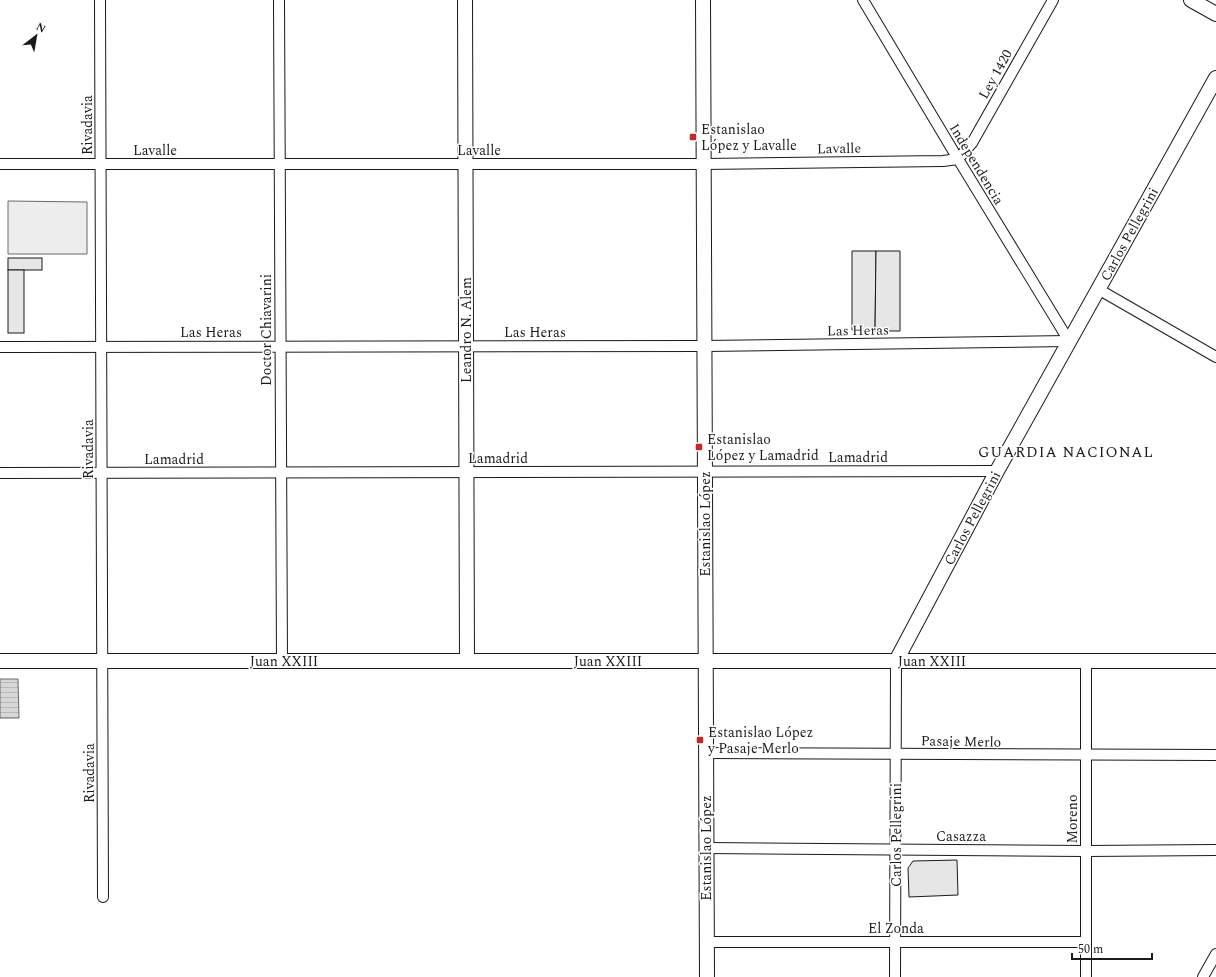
<svg xmlns="http://www.w3.org/2000/svg" width="1216" height="977" font-family="Spectral,serif">
<style>
.built{fill:#ededed;stroke:#6a6a6a}
.water{fill:url(#water-rules);stroke:#6a6a6a}
.building{fill:#e6e6e6;stroke:#1a1a1a}
.lines{fill:none;stroke-linecap:round;stroke-linejoin:round}
.street-casing{stroke:#1a1a1a;stroke-width:12}
.secondary-casing{stroke:#1a1a1a;stroke-width:16}
.street{stroke:#fff;stroke-width:10}
.secondary{stroke:#fff;stroke-width:14}
.poi-dot{fill:#c62828;stroke:#fff;stroke-width:1.5}
.labels{text-anchor:middle;stroke-width:3;stroke-linejoin:round;paint-order:stroke}
.street-label{font-size:14px;fill:#1a1a1a;stroke:#fff}
.poi-label{font-size:14px;fill:#1a1a1a;stroke:#fff;text-anchor:start}
.neighbourhood-label{font-size:15px;letter-spacing:1px;fill:#1a1a1a;stroke:#fff}
</style>
<defs>
<pattern id="water-rules" width="6" height="5" patternUnits="userSpaceOnUse"><rect width="6" height="5" fill="#d7d7d7"/><path d="M0 2.5h6" fill="none" stroke="#b8b8b8"/></pattern>
</defs>
<rect width="100%" height="100%" fill="#fff"/>
<polygon class="built" points="8,201 87,202 87,254 8,254"/>
<polygon class="water" points="0,679 18,679 19,718 0,718"/>
<g class="building">
<polygon points="852,251 876,251 875,331 852,330"/>
<polygon points="876,251 900,251 900,331 875,331"/>
<rect x="8" y="258" width="34" height="12"/>
<rect x="8" y="270" width="16" height="63"/>
<polygon points="957,860 958,895 909,897 908,868 913,861"/>
</g>
<g class="lines">
<g class="street-casing">
<g id="street">
<polyline points="100,0 103,897"/>
<polyline points="279,0 282,661"/>
<polyline points="863,0 958,159 1069,341"/>
<polyline points="0,164 704,164 943,161 958,159 972,143 1053,0"/>
<polyline points="1098,289 1216,357"/>
<polyline points="0,347 704,346 1069,341"/>
<polyline points="0,473 997,471"/>
<polyline points="1086,661 1086,977"/>
<polyline points="706,753 1216,755"/>
<polyline points="706,848 1086,851 1216,850"/>
<polyline points="707,942 1086,942"/>
<polyline points="895,977 896,661"/>
<polyline points="1203,977 1216,954"/>
</g>
</g>
<g class="secondary-casing">
<g id="secondary">
<polyline points="465,0 467,661"/>
<polyline points="703,0 707,977"/>
<polyline points="1191,0 1216,14"/>
<polyline points="0,661 1216,661"/>
<polyline points="896,661 997,471 1216,78"/>
</g>
</g>
<use href="#street" class="street"/>
<use href="#secondary" class="secondary"/>
</g>
<g class="poi-dot">
<rect x="689" y="133" width="8" height="8" rx="2"/>
<rect x="695" y="443" width="8" height="8" rx="2"/>
<rect x="696" y="736" width="8" height="8" rx="2"/>
</g>
<g class="labels">
<g class="street-label">
<text transform="translate(995 74) rotate(-61)" y="5">Ley 1420</text>
<text transform="translate(87 125) rotate(-90)" y="5">Rivadavia</text>
<text transform="translate(839 148) rotate(-1)" y="5">Lavalle</text>
<text x="155" y="155">Lavalle</text>
<text x="479" y="155">Lavalle</text>
<text transform="translate(977 164) rotate(59)" y="5">Independencia</text>
<text transform="translate(1129 234) rotate(-61)" y="5">Carlos Pellegrini</text>
<text transform="translate(266 330) rotate(-90)" y="5">Doctor Chiavarini</text>
<text transform="translate(466 330) rotate(-90)" y="5">Leandro N. Alem</text>
<text transform="translate(858 330) rotate(-1)" y="5">Las Heras</text>
<text x="211" y="337">Las Heras</text>
<text x="535" y="337">Las Heras</text>
<text transform="translate(88 449) rotate(-90)" y="5">Rivadavia</text>
<text x="858" y="462">Lamadrid</text>
<text x="498" y="463">Lamadrid</text>
<text x="174" y="464">Lamadrid</text>
<text transform="translate(972 518) rotate(-62)" y="5">Carlos Pellegrini</text>
<text transform="translate(705 524) rotate(-90)" y="5">Estanislao López</text>
<text x="284" y="666">Juan XXIII</text>
<text x="608" y="666">Juan XXIII</text>
<text x="932" y="666">Juan XXIII</text>
<text transform="translate(961 741) rotate(1)" y="5">Pasaje Merlo</text>
<text transform="translate(89 773) rotate(-90)" y="5">Rivadavia</text>
<text transform="translate(1072 819) rotate(-90)" y="5">Moreno</text>
<text transform="translate(896 835) rotate(-90)" y="5">Carlos Pellegrini</text>
<text x="961" y="841">Casazza</text>
<text transform="translate(706 848) rotate(-90)" y="5">Estanislao López</text>
<text x="896" y="933">El Zonda</text>
</g>
<g class="poi-label">
<text x="701" y="134">Estanislao<tspan x="701" dy="16">López y Lavalle</tspan></text>
<text x="707" y="444">Estanislao<tspan x="707" dy="16">López y Lamadrid</tspan></text>
<text x="708" y="737">Estanislao López<tspan x="708" dy="16">y Pasaje Merlo</tspan></text>
</g>
<g class="neighbourhood-label">
<text x="1066" y="457">GUARDIA NACIONAL</text>
</g>
</g>
<g transform="translate(36 36) rotate(31)" stroke="#ffffff" stroke-width="3" paint-order="stroke">
<path d="M0-3L7 15L0 10L-7 15Z" fill="#1a1a1a"/>
<text y="-6" font-size="11" font-weight="bold" text-anchor="middle" fill="#1a1a1a">N</text>
</g>
<path d="M1072 953v6h80v-6" fill="none" stroke="#1a1a1a" stroke-width="2"/>
<text x="1078" y="953" font-size="12" fill="#1a1a1a" stroke="#ffffff" stroke-width="3" paint-order="stroke">50 m</text>
</svg>
